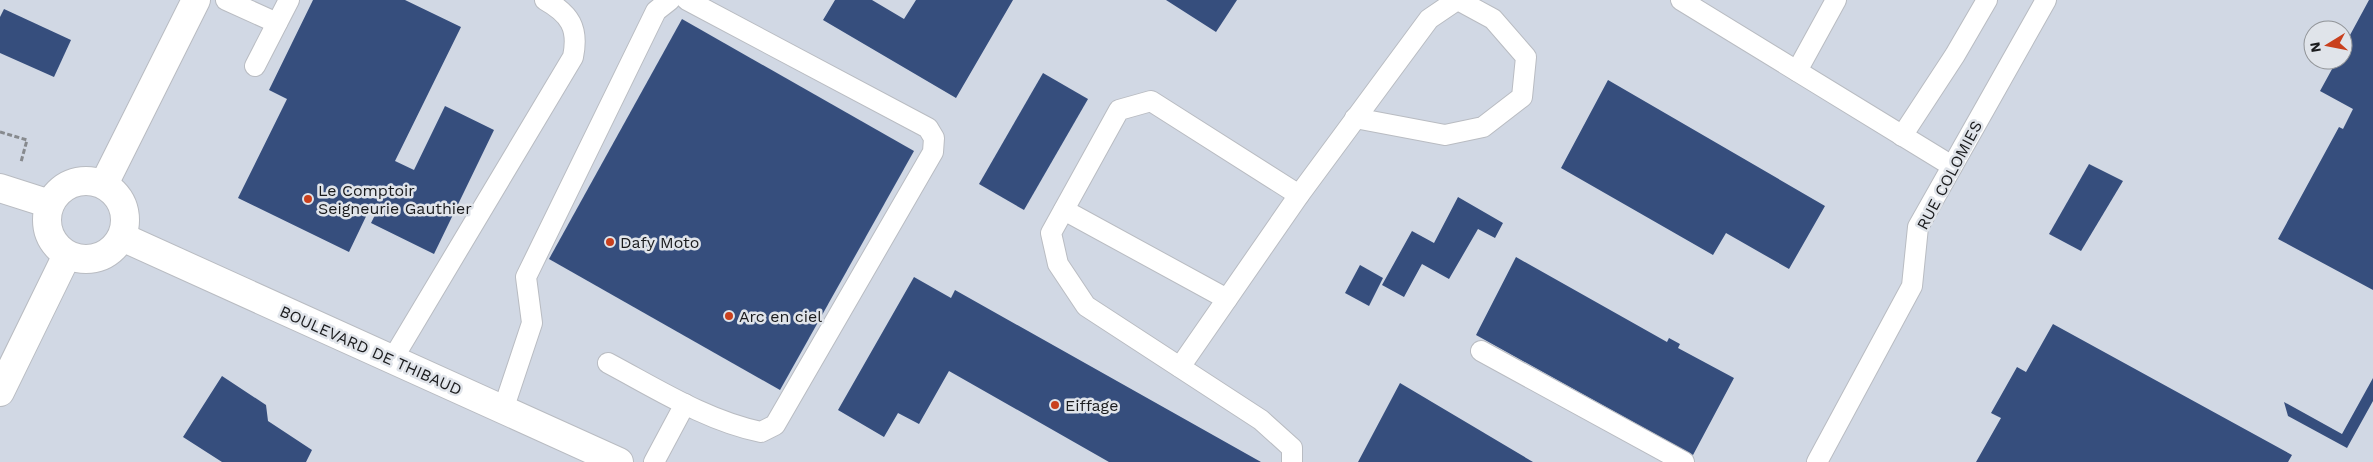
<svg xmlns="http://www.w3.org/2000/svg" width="2373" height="462" font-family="'Work Sans',sans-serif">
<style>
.built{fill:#d1d8e4;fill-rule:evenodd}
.building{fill:#364e7d}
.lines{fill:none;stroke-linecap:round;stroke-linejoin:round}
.lane-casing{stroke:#b9bcc2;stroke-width:22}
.street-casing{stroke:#b9bcc2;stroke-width:30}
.secondary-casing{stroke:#b9bcc2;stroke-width:30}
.path{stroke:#878a8e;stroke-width:3;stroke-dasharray:5 2.5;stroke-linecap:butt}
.lane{stroke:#fff;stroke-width:20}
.street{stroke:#fff;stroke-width:28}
.secondary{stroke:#fff;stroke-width:28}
.poi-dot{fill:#c9401d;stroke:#e0e4ea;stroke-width:2}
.labels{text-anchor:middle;stroke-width:5;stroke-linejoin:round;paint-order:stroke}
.street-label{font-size:16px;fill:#1a1b1d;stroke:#e0e4ea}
.poi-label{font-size:16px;fill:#1a1b1d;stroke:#e0e4ea;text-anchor:start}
</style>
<rect width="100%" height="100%" fill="#e0e4ea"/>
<path class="built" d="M0 0H2373V462H0ZM2313 30H2343V60H2313Z"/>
<g class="building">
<polygon points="313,0 405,0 461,27 395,161 414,170 445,106 494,130 434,254 371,223 378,209 371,206 349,252 238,198 287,99 269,90"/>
<polygon points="835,0 872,0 904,19 916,0 1013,0 956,98 823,20"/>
<polygon points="1166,0 1237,0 1216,32"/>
<polygon points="2369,0 2373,0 2373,290 2278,239 2339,127 2343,129 2353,109 2320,91 2337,60 2343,60 2343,48"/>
<polygon points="4,9 71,40 54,77 0,53 0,17"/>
<polygon points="682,19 914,151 780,390 549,259"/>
<polygon points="1043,73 1088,99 1024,210 979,184"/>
<polygon points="1608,80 1825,206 1789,269 1726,233 1713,255 1561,168"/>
<polygon points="2089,164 2123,181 2081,251 2049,234"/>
<polygon points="1458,197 1503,223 1495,238 1478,229 1449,279 1422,264 1404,297 1382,285 1412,231 1434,243"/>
<polygon points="1516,257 1667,342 1669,338 1680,344 1678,348 1734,378 1693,455 1476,335"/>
<polygon points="1360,265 1383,278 1369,306 1345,293"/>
<polygon points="914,277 951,298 955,290 1261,462 1109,462 949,371 919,424 898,413 884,437 838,410"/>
<polygon points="2053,324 2292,455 2288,462 1976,462 2001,418 1991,413 2017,367 2026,372"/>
<polygon points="222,376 266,405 268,421 312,450 306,462 222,462 183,437"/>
<polygon points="2373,378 2373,401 2347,448 2288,416 2284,402 2342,434"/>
<polygon points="1400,383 1533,462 1358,462"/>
</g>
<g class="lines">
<g class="lane-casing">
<g id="lane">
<polyline points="226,0 277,23"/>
<polyline points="1681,0 1952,166"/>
<polyline points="255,66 289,0"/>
<polyline points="1797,71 1836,0"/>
<polyline points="1355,118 1445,135 1483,127 1522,97 1526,57 1493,19 1458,0"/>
<polyline points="1902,136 1955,55 1987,0"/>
<polyline points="1064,210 1227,299"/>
<polyline points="1481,351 1684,462"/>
<path d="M392 360 573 57C579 28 570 14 545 0"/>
<path d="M608 363C657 389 707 421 761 432L775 425 933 152 934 138 928 128 687 0"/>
<polyline points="1180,367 1299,195 1429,19 1457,0"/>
<polyline points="503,410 532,323 526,277 656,11 670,0"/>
<polyline points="654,462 685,404"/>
<polyline points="1292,462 1292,448 1261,420 1086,306 1058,264 1051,233 1119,110 1151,101 1299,195"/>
<polyline points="1817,462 1912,286 1918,227 2046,0"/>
</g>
</g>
<g class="street-casing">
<g id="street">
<polyline points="104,184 196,0"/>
<polyline points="0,392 67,255"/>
</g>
</g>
<g class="secondary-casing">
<g id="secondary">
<circle cx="86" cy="220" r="39"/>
<polyline points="0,188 50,204"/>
<polyline points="122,237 619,462"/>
</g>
</g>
<polyline class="path" points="0,132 27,140 21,162"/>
<use href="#lane" class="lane"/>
<use href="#street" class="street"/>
<use href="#secondary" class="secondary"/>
</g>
<g class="poi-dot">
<circle cx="308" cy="199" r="5"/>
<circle cx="610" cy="242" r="5"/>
<circle cx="729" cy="316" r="5"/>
<circle cx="1055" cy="405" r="5"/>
</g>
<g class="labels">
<g class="street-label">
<text transform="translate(1949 175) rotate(-62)" y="6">RUE COLOMIES</text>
<text transform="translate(371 350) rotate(24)" y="6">BOULEVARD DE THIBAUD</text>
</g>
<g class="poi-label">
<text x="318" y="196">Le Comptoir<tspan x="318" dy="18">Seigneurie Gauthier</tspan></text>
<text x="620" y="248">Dafy Moto</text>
<text x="739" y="322">Arc en ciel</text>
<text x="1065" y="411">Eiffage</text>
</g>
</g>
<g transform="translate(2328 45) rotate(260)"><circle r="24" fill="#e0e4ea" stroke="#919498"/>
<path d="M0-4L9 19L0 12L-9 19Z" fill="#c9401d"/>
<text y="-8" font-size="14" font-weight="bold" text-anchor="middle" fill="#1a1b1d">N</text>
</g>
</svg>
